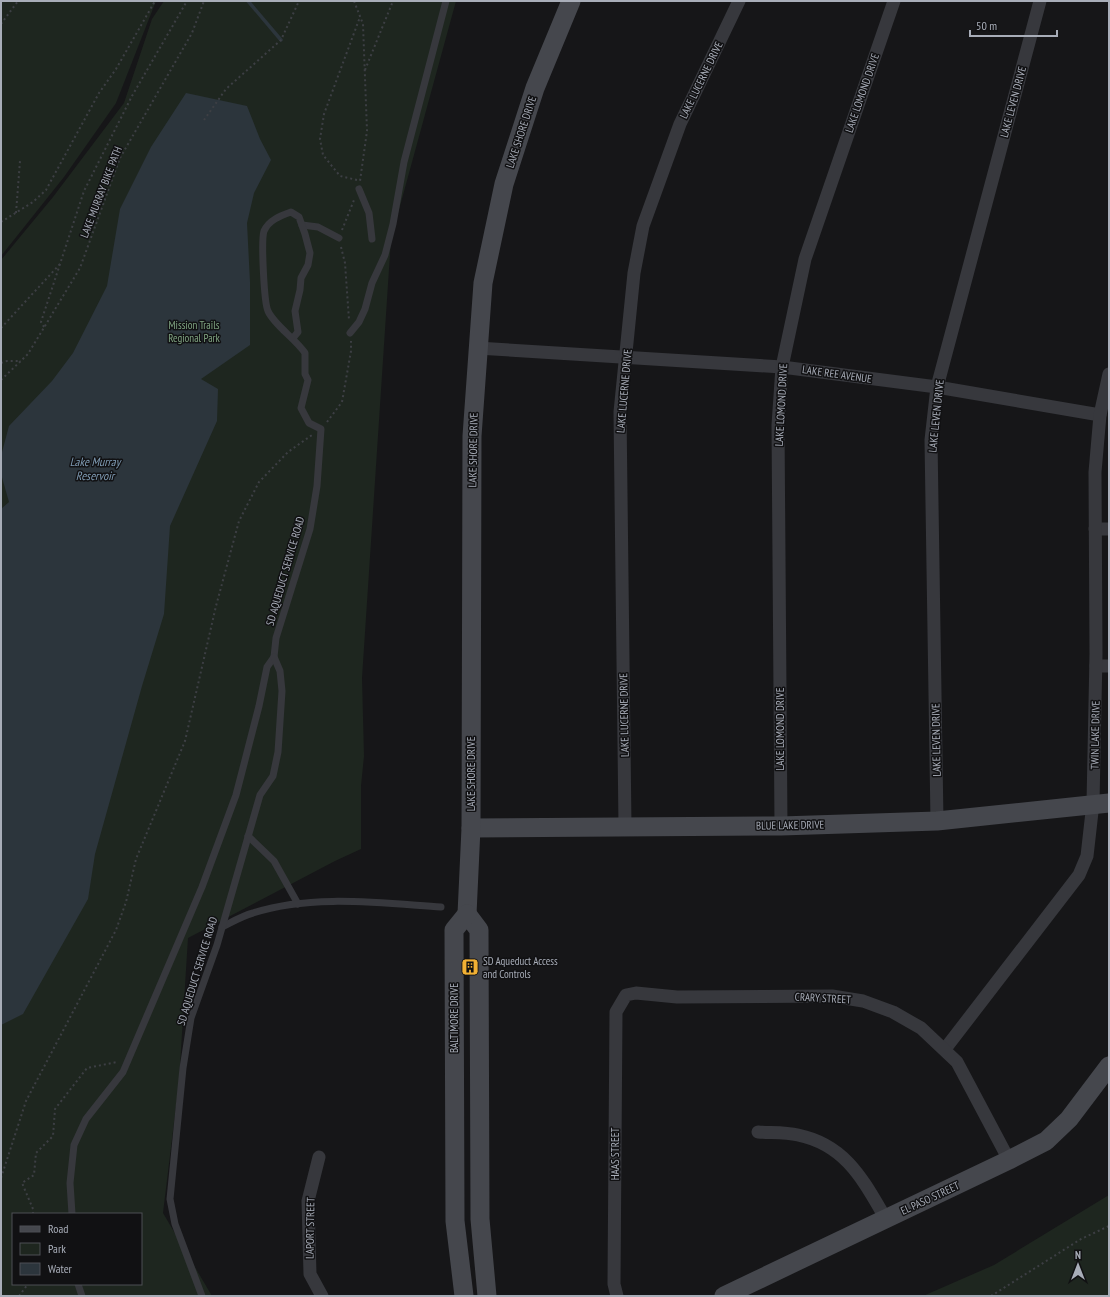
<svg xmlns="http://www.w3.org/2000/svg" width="1110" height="1297" font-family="'PT Sans Narrow',sans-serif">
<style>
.green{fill:#1e261f;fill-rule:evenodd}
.water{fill:#2c353c}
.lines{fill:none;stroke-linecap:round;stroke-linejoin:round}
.stream{stroke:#2c353c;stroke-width:3.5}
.path{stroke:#3d3f44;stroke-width:2;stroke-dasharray:2 3;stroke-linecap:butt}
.lane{stroke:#37383d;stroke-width:7}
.street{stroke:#37383d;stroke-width:13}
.secondary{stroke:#45474d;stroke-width:19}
.labels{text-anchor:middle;stroke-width:3;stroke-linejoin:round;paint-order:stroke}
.street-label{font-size:11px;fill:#a8adb8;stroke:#111113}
.park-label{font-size:11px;fill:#7fa381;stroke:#111113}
.poi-label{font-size:11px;fill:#a8adb8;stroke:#111113;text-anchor:start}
.water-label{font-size:12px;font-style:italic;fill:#7f9bb3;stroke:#111113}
</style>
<rect width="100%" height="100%" fill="#161618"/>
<g class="green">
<polygon points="1,1 156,1 116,103 64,177 1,256"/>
<path d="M164 1H456L391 239 362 678 364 756 361 786V849L335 861 188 938 179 1081 163 1213 212 1296H1V260L53 197 124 103 152 19ZM13 1214H141V1284H13Z"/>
<polygon points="1109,1195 1109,1296 923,1296 994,1265"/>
</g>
<polygon class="water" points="186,93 247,106 260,139 271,160 254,193 247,223 250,282 250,345 201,379 218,389 217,421 170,526 164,614 142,686 95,854 88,899 23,1014 1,1025 1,509 9,502 1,474 1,456 9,426 52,381 73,353 107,286 120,209 151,147"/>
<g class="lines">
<polyline class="stream" points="248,1 281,40"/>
<g class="path">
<polyline points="354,1 363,24 367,131 360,181"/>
<polyline points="1,24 18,1"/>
<polyline points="365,70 393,1"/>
<polyline points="204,120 226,89 281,40 299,1"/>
<polyline points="357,180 340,176 323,155 320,139 324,114 360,17"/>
<polyline points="16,213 20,161"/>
<polyline points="1,222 33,202 46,190 99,93 116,69 155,1"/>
<polyline points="342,230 354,200"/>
<polyline points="341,247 345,263 349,320"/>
<polyline points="44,327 41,322 84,191 132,96 187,1"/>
<polyline points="1,328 60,264"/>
<polyline points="1,363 7,361 21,361"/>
<polyline points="1,380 28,354 80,268 120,158 192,33 204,1"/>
<polyline points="327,422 342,402 351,351 351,341"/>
<polyline points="1,1178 26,1101 116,930 126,902 136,859 185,741 216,606 239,521 259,482 288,452 312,435"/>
<polyline points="33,1214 33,1209 22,1183 34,1175 36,1153 53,1136 55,1109 87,1068 117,1062"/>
<polyline points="19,1296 28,1284"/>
<polyline points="991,1296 1081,1239 1109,1226"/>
</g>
<g class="lane">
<polyline points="359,189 369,213 372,239"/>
<polyline points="302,225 318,227 339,238"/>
<polyline points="350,333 359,322 365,309 372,283 385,255 393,224 404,162 446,1"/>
<polyline points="248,836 274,861 298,904"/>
<path d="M222 927C232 922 242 916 253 913 310 894 381 903 441 907"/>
<path d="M72 1214 70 1183 74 1145 86 1119 123 1072 202 887 236 795 259 706 267 667 274 657 276 638 310 529 317 486 321 429 309 423 301 408 308 380 305 374V353C296 339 274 325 268 311 264 303 261 240 264 231 269 220 280 216 291 212L299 217 305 234 310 253 308 265 301 278 300 290 295 311 298 332 293 338"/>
<polyline points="78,1284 82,1296"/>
<polyline points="202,1296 175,1224 170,1199 183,1068 191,1018 217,945 260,795 273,776 278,752 282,691 280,671 274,657"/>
</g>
<g class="street">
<polyline points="477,348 782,367 937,387 1100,415"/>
<polyline points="1095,529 1109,529"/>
<polyline points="1096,666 1109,666"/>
<polyline points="937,821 931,440 937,387 1040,1"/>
<polyline points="625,826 620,412 634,273 643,226 680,124 739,1"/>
<polyline points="781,826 778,425 782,367 805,259 894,1"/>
<polyline points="945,1049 1079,875 1087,856 1093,803 1096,654 1095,472 1100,415 1109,374"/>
<path d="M758 1132C770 1133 785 1132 798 1135 846 1145 863 1180 886 1219"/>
<polyline points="319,1157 308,1201 310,1274 322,1296"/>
<polyline points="617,1296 614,1284 616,1012 626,995 636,993 677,997 832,996 863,1001 893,1012 921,1028 957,1062 1009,1160"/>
</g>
<g class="secondary">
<polyline points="471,828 781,826 937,821 1109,803"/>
<polyline points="467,914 471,828 472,436 483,283 504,184 535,88 571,1"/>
<polyline points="467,914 479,930 480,1219 487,1296"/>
<polyline points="464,1296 455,1221 454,930 467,914"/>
<polyline points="724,1296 1009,1160 1046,1141 1069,1119 1109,1066"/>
</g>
</g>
<defs>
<g id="building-square" transform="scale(0.9)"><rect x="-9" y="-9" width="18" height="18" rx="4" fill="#f2b134" stroke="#111113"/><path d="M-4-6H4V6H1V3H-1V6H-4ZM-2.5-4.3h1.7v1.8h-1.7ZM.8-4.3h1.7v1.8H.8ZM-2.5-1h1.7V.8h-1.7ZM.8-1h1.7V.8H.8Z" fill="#111"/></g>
</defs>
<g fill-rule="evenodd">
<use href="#building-square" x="470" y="967"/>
</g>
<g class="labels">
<g class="street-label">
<text transform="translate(701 80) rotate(-64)" y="4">LAKE LUCERNE DRIVE</text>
<text transform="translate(862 93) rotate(-71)" y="4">LAKE LOMOND DRIVE</text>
<text transform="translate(1013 102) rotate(-75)" y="4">LAKE LEVEN DRIVE</text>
<text transform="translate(521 132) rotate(-72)" y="4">LAKE SHORE DRIVE</text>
<text transform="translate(101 192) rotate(-69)" y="4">LAKE MURRAY BIKE PATH</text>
<text transform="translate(837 374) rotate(8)" y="4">LAKE REE AVENUE</text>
<text transform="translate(624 391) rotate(-85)" y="4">LAKE LUCERNE DRIVE</text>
<text transform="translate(781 405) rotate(-87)" y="4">LAKE LOMOND DRIVE</text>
<text transform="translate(936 416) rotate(-84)" y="4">LAKE LEVEN DRIVE</text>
<text transform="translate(473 450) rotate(-89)" y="4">LAKE SHORE DRIVE</text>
<text transform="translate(285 571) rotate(-74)" y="4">SD AQUEDUCT SERVICE ROAD</text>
<text transform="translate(624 715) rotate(-91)" y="4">LAKE LUCERNE DRIVE</text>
<text transform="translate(780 729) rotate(-90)" y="4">LAKE LOMOND DRIVE</text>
<text transform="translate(1095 735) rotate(-89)" y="4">TWIN LAKE DRIVE</text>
<text transform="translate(936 740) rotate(-91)" y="4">LAKE LEVEN DRIVE</text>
<text transform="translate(471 774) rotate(-90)" y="4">LAKE SHORE DRIVE</text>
<text transform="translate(790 825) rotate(-1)" y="4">BLUE LAKE DRIVE</text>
<text transform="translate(197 971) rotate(-73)" y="4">SD AQUEDUCT SERVICE ROAD</text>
<text transform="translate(823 998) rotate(3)" y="4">CRARY STREET</text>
<text transform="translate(454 1018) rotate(-90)" y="4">BALTIMORE DRIVE</text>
<text transform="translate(615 1154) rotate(-90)" y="4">HAAS STREET</text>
<text transform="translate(930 1198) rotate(-25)" y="4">EL PASO STREET</text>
<text transform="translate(310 1228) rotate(-89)" y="4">LAPORT STREET</text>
</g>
<g class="park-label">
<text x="194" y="329">Mission Trails<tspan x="194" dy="13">Regional Park</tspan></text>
</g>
<g class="poi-label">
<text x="483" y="965">SD Aqueduct Access<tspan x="483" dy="13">and Controls</tspan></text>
</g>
<g class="water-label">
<text x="95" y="466">Lake Murray<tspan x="95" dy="14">Reservoir</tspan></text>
</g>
</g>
<rect width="1110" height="1297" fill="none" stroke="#a8adb8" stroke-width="4"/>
<rect x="12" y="1213" width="130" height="72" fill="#111113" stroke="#4d4f55"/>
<rect x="20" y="1226" width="20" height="6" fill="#45474d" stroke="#4d4f55"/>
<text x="48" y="1233" font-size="12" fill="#a8adb8">Road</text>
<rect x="20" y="1243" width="20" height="12" fill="#1e261f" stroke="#4d4f55"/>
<text x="48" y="1253" font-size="12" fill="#a8adb8">Park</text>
<rect x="20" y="1263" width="20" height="12" fill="#2c353c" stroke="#4d4f55"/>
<text x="48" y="1273" font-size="12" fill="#a8adb8">Water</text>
<g transform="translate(1078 1265)" stroke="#111113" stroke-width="3" paint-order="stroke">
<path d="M0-3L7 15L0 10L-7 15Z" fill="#a8adb8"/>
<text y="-6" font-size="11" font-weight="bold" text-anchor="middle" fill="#a8adb8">N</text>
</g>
<path d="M970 30v6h87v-6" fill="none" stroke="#a8adb8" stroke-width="2"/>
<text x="976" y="30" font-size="12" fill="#a8adb8" stroke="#111113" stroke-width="3" paint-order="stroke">50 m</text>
</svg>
